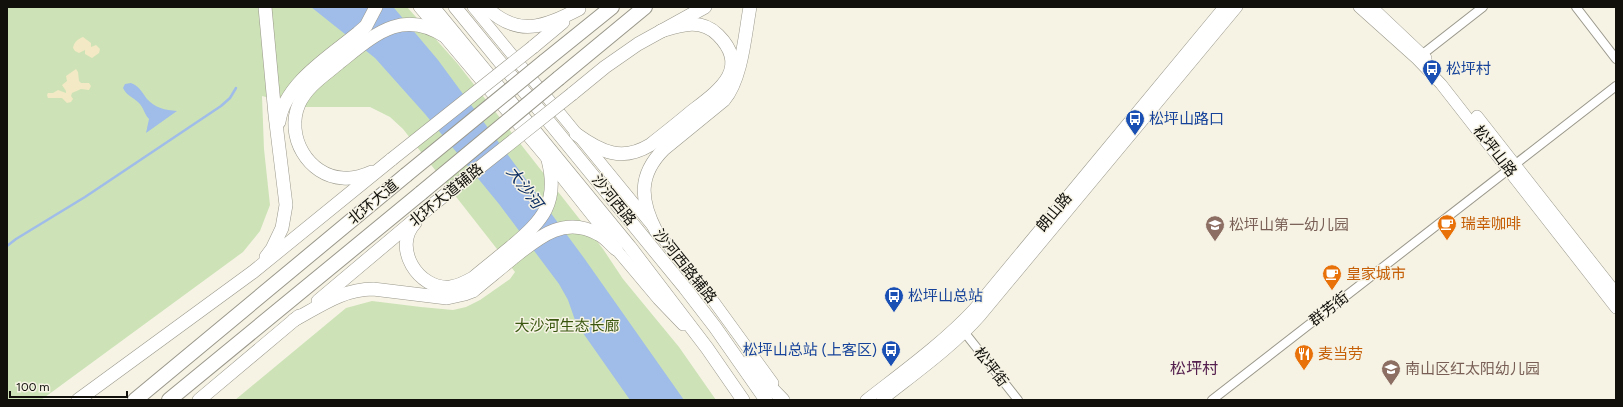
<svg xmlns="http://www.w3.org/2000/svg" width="1623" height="407" font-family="Figtree,'Noto Sans SC',sans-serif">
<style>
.green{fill:#cde3b7}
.sand{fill:#f3e9c4}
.water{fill:#a0bce9}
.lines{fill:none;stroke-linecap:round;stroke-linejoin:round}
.stream{stroke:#a0bce9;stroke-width:2.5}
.street-casing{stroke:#9a988b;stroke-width:10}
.secondary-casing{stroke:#9a988b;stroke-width:12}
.primary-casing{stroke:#9a988b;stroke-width:14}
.highway-casing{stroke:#9a988b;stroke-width:16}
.street{stroke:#fff;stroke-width:8}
.secondary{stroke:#fff;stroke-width:11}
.primary{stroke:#fff;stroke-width:13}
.highway{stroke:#fff;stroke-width:14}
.primary-bridge-casing{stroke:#9a988b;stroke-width:14;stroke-linecap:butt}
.highway-bridge-casing{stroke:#9a988b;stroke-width:16;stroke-linecap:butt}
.primary-bridge{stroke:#fff;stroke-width:13}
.highway-bridge{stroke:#fff;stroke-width:14}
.labels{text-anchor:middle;stroke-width:3;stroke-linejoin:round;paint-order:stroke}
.transit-label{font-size:15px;fill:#164399;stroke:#f6f3e5;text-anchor:start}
.street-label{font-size:15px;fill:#11100b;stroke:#f6f3e5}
.food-label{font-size:15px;fill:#c56008;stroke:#f6f3e5;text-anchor:start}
.education-label{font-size:15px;fill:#785e54;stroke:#f6f3e5;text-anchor:start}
.park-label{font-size:15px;fill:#3a560f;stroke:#f6f3e5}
.water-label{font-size:16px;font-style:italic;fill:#0c2e63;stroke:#f6f3e5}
.neighbourhood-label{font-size:16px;fill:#55204e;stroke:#f6f3e5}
</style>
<rect width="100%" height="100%" fill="#f6f3e5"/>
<polygon class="green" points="7,7 407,7 457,63 603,249 623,279 679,347 716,400 235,400 346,308 372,301 421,307 453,310 466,307 480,300 510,279 515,272 403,129 390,117 370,107 305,107 262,96 264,149 270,205 260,231 243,252 41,400 7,400"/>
<g class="sand">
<path d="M83 37 91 43V47L96 45 100 49 99 53 92 58 85 54V50L79 53 75 51 73 48C74 42 78 39 83 37Z"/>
<polygon points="76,69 78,72 79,81 81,83 89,83 91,86 89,90 81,89 72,93 71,96 73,99 71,102 67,103 62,98 48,98 47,95 48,93 53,93 58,90 66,93 66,91 62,85 67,81 66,76"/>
</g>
<g class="water">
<polygon points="311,7 393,7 395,9 438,60 584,258 684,400 630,400 576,323 568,300 559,284 499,204 425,114 375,58"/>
<path d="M131 83C139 86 142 92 147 99 155 108 165 110 177 111L146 133 149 119C144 114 144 108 139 103 133 97 127 96 123 88L125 84Z"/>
</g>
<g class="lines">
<polyline class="stream" points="7,246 16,239 85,197 221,106 230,98 236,88"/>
<g class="street-casing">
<g id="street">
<polyline points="1576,7 1616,59"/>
<polyline points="1419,57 1483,7"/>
<polyline points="965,333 1018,400"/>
<polyline points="1212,400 1616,86"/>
</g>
</g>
<g class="secondary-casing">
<g id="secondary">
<polyline points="419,7 548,160 605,232 616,249 658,299 683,325"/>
<polyline points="473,7 709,295 773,383"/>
<polyline points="1359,7 1417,59 1441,84 1616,308"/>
<polyline points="1372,7 1426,58"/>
<polyline points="1477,116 1616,293"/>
<path d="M866 400C903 371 942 343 974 309L1224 7"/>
<path d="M882 400C916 373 952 348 981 315L1237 7"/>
</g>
</g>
<g class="primary-casing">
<g id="primary">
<polyline points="265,7 275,115 286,205 282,228 272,249 266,257"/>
<polyline points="433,7 630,247 707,348 743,400"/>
<polyline points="455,7 685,288 715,327 766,400"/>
<path d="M486 7C518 38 544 27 579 9"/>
<polyline points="533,47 563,22"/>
<polyline points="572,94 605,67 638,44 705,7"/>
<path d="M279 122C284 84 330 56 358 33L366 26 376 7"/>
<path d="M576 134C601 152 622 162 650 145 664 134 678 123 691 112 717 92 752 69 718 35 701 18 681 25 661 31"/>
<path d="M372 172C363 176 353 179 343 178 308 176 285 136 299 104 307 86 325 75 339 63 373 36 402 7 446 37"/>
<path d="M415 223C392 247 418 290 450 287 458 286 466 282 473 278 486 267 499 257 511 247 543 220 559 203 548 160"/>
<path d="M656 231C640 200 638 175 664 149L724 100C742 79 745 34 750 7"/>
<polyline points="318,301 431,206"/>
<path d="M294 320C320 306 343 289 373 289L447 298 465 294 473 291C486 280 500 269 513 258 538 238 564 215 598 234 605 237 610 244 616 249"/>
<polyline points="747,363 783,400"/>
<polyline points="78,400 253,272 392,159"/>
<polyline points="199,400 299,316"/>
</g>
</g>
<g class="highway-casing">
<g id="highway">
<polyline points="545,61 612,7"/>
<polyline points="559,78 645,7"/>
<polyline points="135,400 406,175"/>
<polyline points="169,400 421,193"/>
</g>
</g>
<use href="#street" class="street"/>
<use href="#secondary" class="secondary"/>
<use href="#primary" class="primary"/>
<use href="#highway" class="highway"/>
<g class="primary-bridge-casing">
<g id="primary-bridge">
<polyline points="392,159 533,47"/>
<polyline points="431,206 572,94"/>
</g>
</g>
<g class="highway-bridge-casing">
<g id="highway-bridge">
<polyline points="406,175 545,61"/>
<polyline points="421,193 559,78"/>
</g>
</g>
<use href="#primary-bridge" class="primary-bridge"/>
<use href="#highway-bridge" class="highway-bridge"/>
</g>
<defs>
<g id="bus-pin" transform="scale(1)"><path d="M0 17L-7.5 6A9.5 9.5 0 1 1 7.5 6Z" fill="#1a4fb4" stroke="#f6f3e5"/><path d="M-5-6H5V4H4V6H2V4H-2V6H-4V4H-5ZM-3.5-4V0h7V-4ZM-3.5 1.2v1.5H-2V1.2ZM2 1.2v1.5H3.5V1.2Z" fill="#fff"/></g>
<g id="cafe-pin" transform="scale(1)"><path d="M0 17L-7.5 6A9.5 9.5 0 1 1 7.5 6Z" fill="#e8710a" stroke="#f6f3e5"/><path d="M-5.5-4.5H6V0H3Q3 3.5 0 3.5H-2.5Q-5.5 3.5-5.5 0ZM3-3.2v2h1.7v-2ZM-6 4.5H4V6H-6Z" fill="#fff"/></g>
<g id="school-pin" transform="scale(1)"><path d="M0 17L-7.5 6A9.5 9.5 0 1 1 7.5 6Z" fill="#8d6e63" stroke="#f6f3e5"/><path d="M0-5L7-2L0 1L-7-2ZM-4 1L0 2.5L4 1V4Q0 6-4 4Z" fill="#fff"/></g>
<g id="restaurant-pin" transform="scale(1)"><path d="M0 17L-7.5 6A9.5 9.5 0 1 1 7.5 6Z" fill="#e8710a" stroke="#f6f3e5"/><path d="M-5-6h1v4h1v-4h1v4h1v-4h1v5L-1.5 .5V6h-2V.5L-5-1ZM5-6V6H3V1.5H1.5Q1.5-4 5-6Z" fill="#fff"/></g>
</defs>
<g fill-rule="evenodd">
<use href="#bus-pin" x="1432" y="69"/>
<use href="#bus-pin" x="1135" y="119"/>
<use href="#cafe-pin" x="1447" y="224"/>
<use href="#school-pin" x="1215" y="225"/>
<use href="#cafe-pin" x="1332" y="274"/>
<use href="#bus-pin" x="894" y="296"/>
<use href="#bus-pin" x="891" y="350"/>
<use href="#restaurant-pin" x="1304" y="354"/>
<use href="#school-pin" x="1391" y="369"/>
</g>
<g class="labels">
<g class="transit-label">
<text x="1446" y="74">松坪村</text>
<text x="1149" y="124">松坪山路口</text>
<text x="908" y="301">松坪山总站</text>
<text x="877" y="355" text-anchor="end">松坪山总站 (上客区)</text>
</g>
<g class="street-label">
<text transform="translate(1495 151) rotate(52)" y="5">松坪山路</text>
<text transform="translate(446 195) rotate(-39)" y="5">北环大道辅路</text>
<text transform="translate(614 200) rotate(51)" y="5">沙河西路</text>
<text transform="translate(373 202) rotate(-40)" y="5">北环大道</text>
<text transform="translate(1054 212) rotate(-50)" y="5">朗山路</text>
<text transform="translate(685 266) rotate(51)" y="5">沙河西路辅路</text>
<text transform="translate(1329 309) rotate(-38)" y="5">群芳街</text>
<text transform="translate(991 367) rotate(52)" y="5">松坪街</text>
</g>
<g class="food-label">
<text x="1461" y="229">瑞幸咖啡</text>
<text x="1346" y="279">皇家城市</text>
<text x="1318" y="359">麦当劳</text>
</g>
<g class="education-label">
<text x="1229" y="230">松坪山第一幼儿园</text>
<text x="1405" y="374">南山区红太阳幼儿园</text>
</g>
<g class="park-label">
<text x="567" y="331">大沙河生态长廊</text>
</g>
<g class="water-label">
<text transform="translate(525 187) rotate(53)" y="6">大沙河</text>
</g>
<g class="neighbourhood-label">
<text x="1194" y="374">松坪村</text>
</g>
</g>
<rect width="1623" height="407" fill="none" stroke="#11100b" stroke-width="16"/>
<path d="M10 391v6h117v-6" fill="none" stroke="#11100b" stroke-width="2"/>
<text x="16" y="391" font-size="12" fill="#11100b" stroke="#f6f3e5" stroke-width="3" paint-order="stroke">100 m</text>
</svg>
